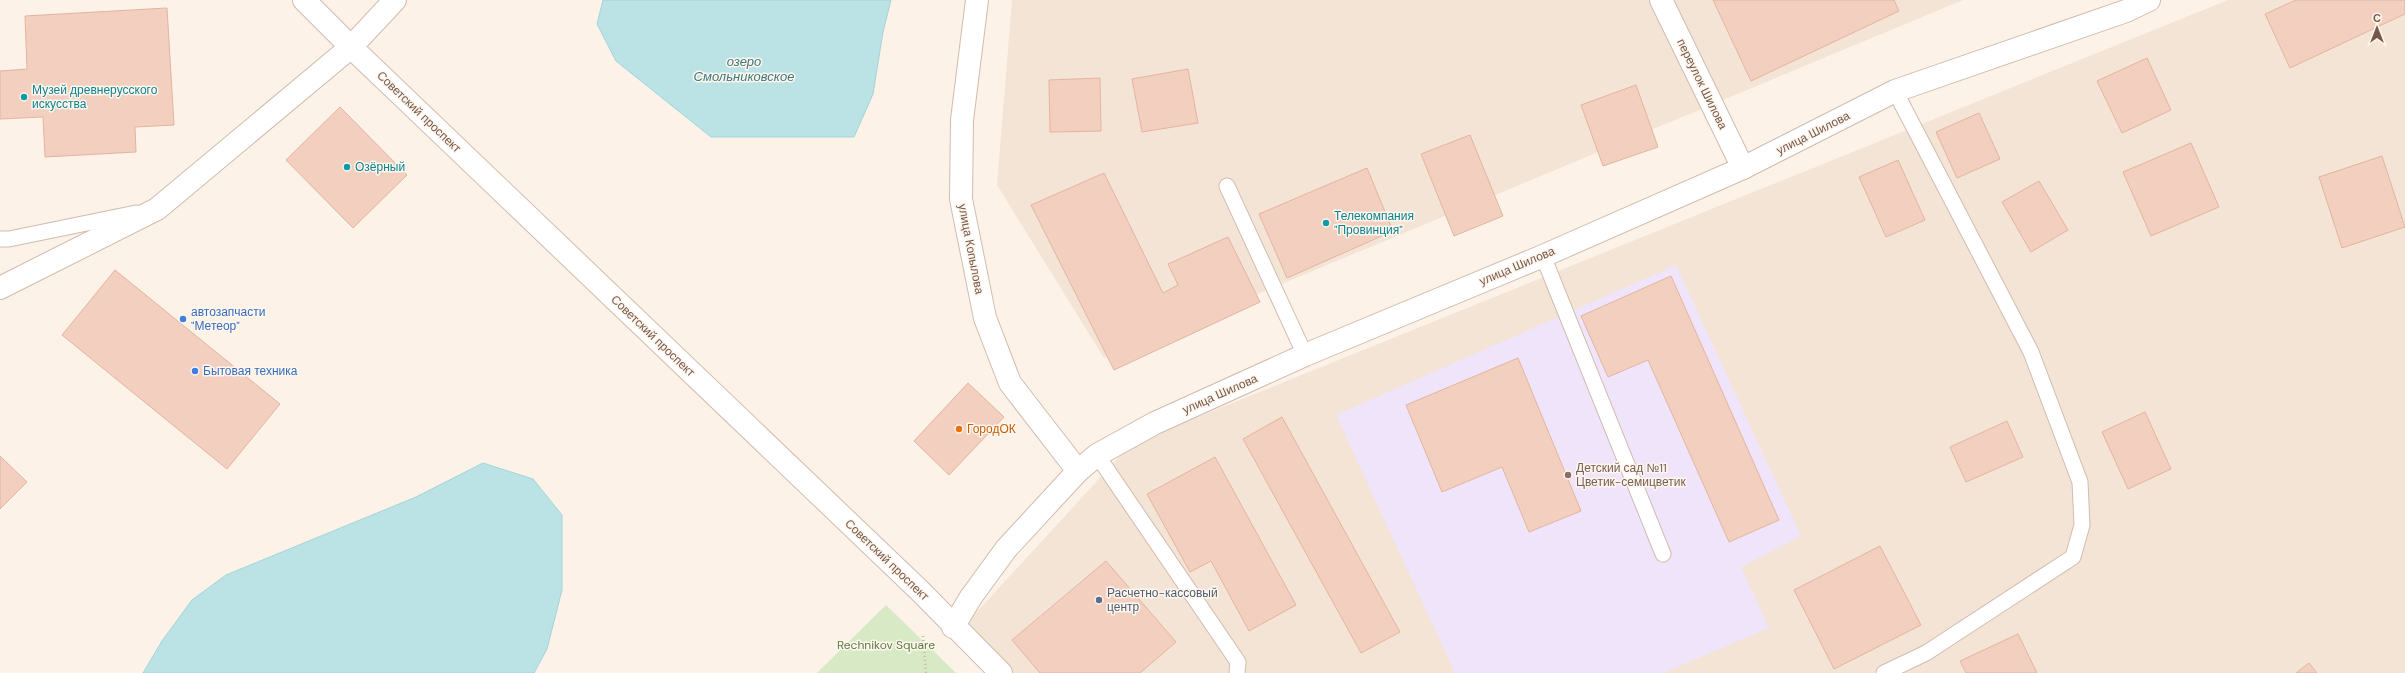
<svg xmlns="http://www.w3.org/2000/svg" width="2405" height="673" font-family="'DM Sans',sans-serif">
<style>
.residential{fill:#f4e4d6}
.education{fill:#efe4f9}
.green{fill:#d7eac5}
.water{fill:#bbe3e6;stroke:#a2d4d8}
.building{fill:#f2cfbf;stroke:#e4b49f}
.lines{fill:none;stroke-linecap:round;stroke-linejoin:round}
.service-casing{stroke:#d0bcaf;stroke-width:17}
.minor-casing{stroke:#d0bcaf;stroke-width:24}
.tertiary-casing{stroke:#d0bcaf;stroke-width:24}
.secondary-casing{stroke:#d3bbad;stroke-width:24}
.path{stroke:#d7b2a2;stroke-width:2.5;stroke-dasharray:1 3;stroke-linecap:butt}
.service{stroke:#fff;stroke-width:15}
.minor{stroke:#fff;stroke-width:22}
.tertiary{stroke:#fff;stroke-width:22}
.secondary{stroke:#fff;stroke-width:22}
.culture-dot{fill:#0f9aa8;stroke:#fff7ee;stroke-width:1.5}
.shop-dot{fill:#3f7fe0;stroke:#fff7ee;stroke-width:1.5}
.food-dot{fill:#e8710a;stroke:#fff7ee;stroke-width:1.5}
.education-dot{fill:#8d6e63;stroke:#fff7ee;stroke-width:1.5}
.service-dot{fill:#5c6f8a;stroke:#fff7ee;stroke-width:1.5}
.labels{text-anchor:middle;stroke-width:3;stroke-linejoin:round;paint-order:stroke}
.street-label{font-size:12px;fill:#76574b;stroke:#fff7ee}
.culture-label{font-size:12px;fill:#0d838f;stroke:#fff7ee;text-anchor:start}
.shop-label{font-size:12px;fill:#366cbe;stroke:#fff7ee;text-anchor:start}
.food-label{font-size:12px;fill:#c56008;stroke:#fff7ee;text-anchor:start}
.education-label{font-size:12px;fill:#785e54;stroke:#fff7ee;text-anchor:start}
.service-label{font-size:12px;fill:#4e5e75;stroke:#fff7ee;text-anchor:start}
.park-label{font-size:12px;fill:#587c43;stroke:#fff7ee}
.water-label{font-size:13px;font-style:italic;fill:#3f767b;stroke:#fff7ee}
</style>
<rect width="100%" height="100%" fill="#fcf2e7"/>
<g class="residential">
<polygon points="1012,0 1963,0 1104,358 997,185"/>
<polygon points="2228,0 2405,0 2405,673 1012,673 963,627 1131,444"/>
</g>
<polygon class="education" points="1676,265 1801,536 1741,567 1769,628 1663,673 1455,673 1336,415"/>
<polygon class="green" points="886,605 956,673 817,673"/>
<g class="water">
<polygon points="603,0 891,0 883,32 873,94 854,137 711,137 616,61 597,24"/>
<polygon points="483,463 533,479 562,515 562,590 547,649 534,673 143,673 162,641 192,600 226,575 416,497"/>
</g>
<g class="building">
<polygon points="1713,0 1894,0 1899,11 1751,81"/>
<polygon points="2296,0 2405,0 2405,14 2290,68 2265,14"/>
<polygon points="167,8 174,125 135,127 136,152 45,157 43,117 0,119 0,71 27,69 25,16"/>
<polygon points="2147,58 2171,110 2122,133 2097,81"/>
<polygon points="1188,69 1198,123 1142,132 1132,79"/>
<polygon points="1100,78 1101,131 1050,132 1049,80"/>
<polygon points="1636,85 1658,147 1603,166 1581,105"/>
<polygon points="340,107 407,175 353,228 286,160"/>
<polygon points="1979,113 2000,159 1957,178 1936,132"/>
<polygon points="1470,135 1503,216 1454,236 1421,154"/>
<polygon points="2191,143 2219,207 2151,236 2123,172"/>
<polygon points="2382,156 2405,227 2342,248 2319,177"/>
<polygon points="1898,160 1925,220 1886,237 1859,177"/>
<polygon points="1367,168 1393,231 1287,278 1259,214"/>
<polygon points="1104,173 1163,293 1178,285 1168,264 1228,237 1260,302 1114,370 1031,205"/>
<polygon points="2039,181 2068,230 2031,252 2002,202"/>
<polygon points="115,270 280,404 227,469 62,335"/>
<polygon points="1671,276 1779,520 1729,542 1648,360 1608,377 1581,316"/>
<polygon points="1518,358 1581,511 1529,532 1502,467 1442,492 1406,405"/>
<polygon points="968,383 1004,417 949,475 914,441"/>
<polygon points="2145,412 2171,469 2128,489 2102,432"/>
<polygon points="1282,417 1400,632 1361,653 1243,439"/>
<polygon points="2007,421 2023,457 1966,482 1950,447"/>
<polygon points="0,456 27,482 0,509"/>
<polygon points="1215,457 1296,605 1249,631 1211,561 1190,572 1147,494"/>
<polygon points="1880,546 1921,625 1834,669 1794,590"/>
<polygon points="1106,561 1176,642 1140,673 1040,673 1012,640"/>
<polygon points="2018,634 2037,673 1966,673 1960,661"/>
<polygon points="2309,663 2317,673 2296,673"/>
</g>
<g class="lines">
<g class="service-casing">
<g id="service">
<polyline points="1227,186 1305,355"/>
<polyline points="0,239 9,239 136,213"/>
<polyline points="1543,256 1663,554"/>
<polyline points="1097,455 1238,662 1237,673"/>
<polyline points="1884,673 1926,653 2073,557 2082,525 2080,482 2031,352 1895,91"/>
</g>
</g>
<g class="minor-casing">
<g id="minor">
<polyline points="977,0 962,120 961,199 985,318 1010,383 1078,471"/>
<polyline points="1661,0 1743,168"/>
<polyline points="0,288 157,209 351,47"/>
<polyline points="953,627 971,597 1006,549 1078,471 1097,455 1155,423 1305,355 1543,256 1743,168 1895,91 2126,11 2149,0"/>
</g>
</g>
<g class="tertiary-casing">
<polyline id="tertiary" points="304,0 351,47"/>
</g>
<g class="secondary-casing">
<polyline id="secondary" points="395,0 351,47 919,590 1001,673"/>
</g>
<polyline class="path" points="923,636 926,673"/>
<use href="#service" class="service"/>
<use href="#minor" class="minor"/>
<use href="#tertiary" class="tertiary"/>
<use href="#secondary" class="secondary"/>
</g>
<g class="culture-dot">
<circle cx="24" cy="97" r="4"/>
<circle cx="347" cy="167" r="4"/>
<circle cx="1326" cy="223" r="4"/>
</g>
<g class="shop-dot">
<circle cx="183" cy="319" r="4"/>
<circle cx="195" cy="371" r="4"/>
</g>
<circle class="food-dot" cx="959" cy="429" r="4"/>
<circle class="education-dot" cx="1568" cy="475" r="4"/>
<circle class="service-dot" cx="1099" cy="600" r="4"/>
<g class="labels">
<g class="street-label">
<text transform="translate(1702 84) rotate(64)" y="4">переулок Шилова</text>
<text transform="translate(419 112) rotate(44)" y="4">Советский проспект</text>
<text transform="translate(1813 133) rotate(-27)" y="4">улица Шилова</text>
<text transform="translate(971 249) rotate(79)" y="4">улица Копылова</text>
<text transform="translate(1517 266) rotate(-23)" y="4">улица Шилова</text>
<text transform="translate(653 336) rotate(44)" y="4">Советский проспект</text>
<text transform="translate(1220 394) rotate(-24)" y="4">улица Шилова</text>
<text transform="translate(887 560) rotate(44)" y="4">Советский проспект</text>
</g>
<g class="culture-label">
<text x="32" y="94">Музей древнерусского<tspan x="32" dy="14">искусства</tspan></text>
<text x="355" y="171">Озёрный</text>
<text x="1334" y="220">Телекомпания<tspan x="1334" dy="14">"Провинция"</tspan></text>
</g>
<g class="shop-label">
<text x="191" y="316">автозапчасти<tspan x="191" dy="14">"Метеор"</tspan></text>
<text x="203" y="375">Бытовая техника</text>
</g>
<g class="food-label">
<text x="967" y="433">ГородОК</text>
</g>
<g class="education-label">
<text x="1576" y="472">Детский сад №11<tspan x="1576" dy="14">Цветик-семицветик</tspan></text>
</g>
<g class="service-label">
<text x="1107" y="597">Расчетно-кассовый<tspan x="1107" dy="14">центр</tspan></text>
</g>
<g class="park-label">
<text x="886" y="649">Rechnikov Square</text>
</g>
<g class="water-label">
<text x="744" y="66">озеро<tspan x="744" dy="15">Смольниковское</tspan></text>
</g>
</g>
<g transform="translate(2377 28)" stroke="#fff7ee" stroke-width="3" paint-order="stroke">
<path d="M0-3L7 15L0 10L-7 15Z" fill="#76574b"/>
<text y="-6" font-size="11" font-weight="bold" text-anchor="middle" fill="#76574b">С</text>
</g>
</svg>
